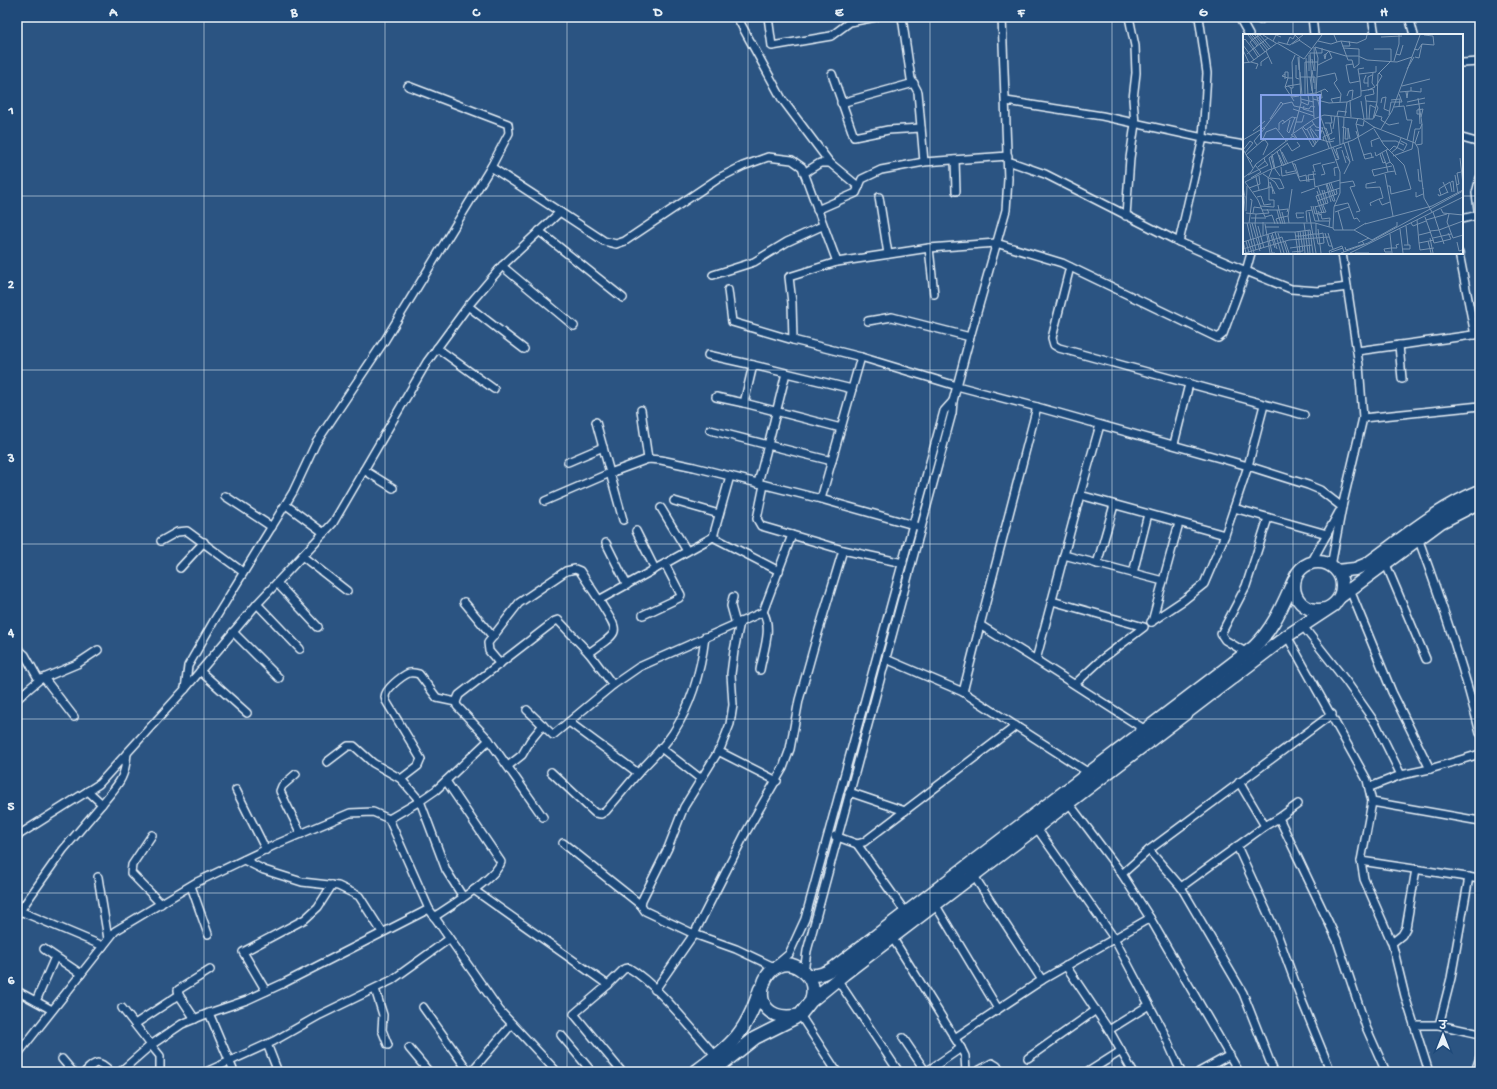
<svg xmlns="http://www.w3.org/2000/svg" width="1497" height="1089" font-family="'Gochi Hand','Playpen Sans Deva',sans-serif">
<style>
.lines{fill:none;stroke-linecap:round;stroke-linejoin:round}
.street-casing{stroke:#e8f1f8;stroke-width:10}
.primary-casing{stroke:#e8f1f8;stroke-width:15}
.street{stroke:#1f4a7a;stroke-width:7}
.primary{stroke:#1f4a7a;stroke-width:12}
.grid{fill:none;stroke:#e8f1f8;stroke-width:1;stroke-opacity:0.55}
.inset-road{fill:none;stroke:#7793b1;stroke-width:1}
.view{fill:#82a0e8;fill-opacity:0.15;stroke:#82a0e8;stroke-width:2}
.inset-edge{fill:none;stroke:#e8f1f8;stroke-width:2}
.neatline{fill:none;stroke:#e8f1f8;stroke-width:1.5}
.grid-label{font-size:13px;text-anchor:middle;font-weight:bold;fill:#e8f1f8}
</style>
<rect width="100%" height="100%" fill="#2b5482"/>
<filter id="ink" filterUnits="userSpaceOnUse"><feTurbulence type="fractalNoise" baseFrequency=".025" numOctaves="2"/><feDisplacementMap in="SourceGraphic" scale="8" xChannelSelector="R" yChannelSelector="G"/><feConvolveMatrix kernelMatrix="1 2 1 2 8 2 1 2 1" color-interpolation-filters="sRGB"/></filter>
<g filter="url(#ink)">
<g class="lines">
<g class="street-casing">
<g id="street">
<polyline points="737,17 782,99 830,163"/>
<polyline points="768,17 772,46 831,36 850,22 876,17"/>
<polyline points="902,17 911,79 918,92 924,162 1008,156"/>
<polyline points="1239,17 1249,35"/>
<polyline points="1260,17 1260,20"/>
<polyline points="1312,17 1314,35"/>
<polyline points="1372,17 1375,35"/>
<polyline points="1409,17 1414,35"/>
<polyline points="1462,63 1480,62"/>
<polyline points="832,74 854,137 888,130 921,128"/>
<polyline points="408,86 508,124 509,133 491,167"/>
<polyline points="1006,101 1102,116 1203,138 1207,73 1199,17"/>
<polyline points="841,103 914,83"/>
<polyline points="1462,138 1480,143"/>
<polyline points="955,160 956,191"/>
<polyline points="1008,161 1045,174 1179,242 1203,138 1244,145"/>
<polyline points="804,173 820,163 830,163 859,187"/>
<polyline points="1480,178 1476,193 1480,226"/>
<polyline points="879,197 888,254"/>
<polyline points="817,210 856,193 862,179 881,170 924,162"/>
<polyline points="1126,216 1130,158 1135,124 1133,99 1136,73 1135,46 1129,17"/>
<polyline points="1462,219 1478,215"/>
<polyline points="539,231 623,298"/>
<polyline points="1179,242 1246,271 1251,253"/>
<polyline points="929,248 934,294"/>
<polyline points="1459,253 1475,335"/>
<polyline points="502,266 574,326"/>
<polyline points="1070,267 1052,338 1054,345 1059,348 1304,415"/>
<polyline points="713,275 754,262 787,242 822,226"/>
<polyline points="728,290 732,322 793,340 792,303 789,277 837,262"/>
<polyline points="468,306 524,349"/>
<polyline points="868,321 892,317 970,337"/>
<polyline points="793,340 861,357 957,386 1037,407 1248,466 1308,485 1320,490 1342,507"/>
<polyline points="1399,345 1402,379"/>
<polyline points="437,348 494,389"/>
<polyline points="1357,351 1480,334"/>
<polyline points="708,355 753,365"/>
<polyline points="861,357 821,499 917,526"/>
<polyline points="786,373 768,445 832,461"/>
<polyline points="716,397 744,403"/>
<polyline points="641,410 648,459"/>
<polyline points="1363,418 1480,406"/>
<polyline points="596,422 623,520"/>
<polyline points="1100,425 1080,495 1225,535 1248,466 1264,405"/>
<polyline points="841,428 744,403 753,365 852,389"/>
<polyline points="710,430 768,445 758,483"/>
<polyline points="1174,444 1189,384"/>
<polyline points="568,462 603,447"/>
<polyline points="364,470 393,488"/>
<polyline points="730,476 713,537 779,571"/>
<polyline points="764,485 757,519 761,526 792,535"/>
<polyline points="225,496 272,527"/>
<polyline points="545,501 610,473 648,459 661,460 694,467 821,499"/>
<polyline points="674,501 719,514"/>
<polyline points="286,505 324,533"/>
<polyline points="661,508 687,551"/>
<polyline points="1234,508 1327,534"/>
<polyline points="636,531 655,569"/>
<path d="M1418 538C1442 603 1464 667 1480 733"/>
<polyline points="161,541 177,532 187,531 243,572"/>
<polyline points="606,543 627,585"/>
<polyline points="1064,555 1163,581 1152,622"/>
<polyline points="302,556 347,591"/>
<polyline points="1385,562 1426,659"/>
<polyline points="1311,563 1339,512"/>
<polyline points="1097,564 1114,505"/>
<polyline points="1331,566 1342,507 1363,418 1359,365 1342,253"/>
<polyline points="180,568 204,542"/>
<polyline points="1133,573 1148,514"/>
<polyline points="1163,581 1179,523"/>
<polyline points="277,583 318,627"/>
<polyline points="1350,590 1392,692 1430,769"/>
<polyline points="733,597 731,606 736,624"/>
<polyline points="1052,601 1144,627 1102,659 1075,684"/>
<polyline points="464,602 493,637"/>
<polyline points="257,604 300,649"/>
<polyline points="643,615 679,598 681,595 665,564"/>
<polyline points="740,622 734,651 731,674 733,705 730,724 721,747 684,807 668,848 642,900 641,905 645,911 694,934 745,834 783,768 790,749 799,700 815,643 843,550"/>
<polyline points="1151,622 1184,600 1204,584 1225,535"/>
<polyline points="980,625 1037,407"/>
<polyline points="1302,625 1346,681 1376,724 1401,775 1370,787"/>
<polyline points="233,632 279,678"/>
<polyline points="1287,636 1367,780 1372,802 1480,821"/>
<polyline points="17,648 25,655 39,680"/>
<path d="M589 653C622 629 620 635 599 600"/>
<polyline points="1247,653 1225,640 1221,634 1246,586 1268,518"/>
<polyline points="886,659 963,692 980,625 1036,660 1080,495"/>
<polyline points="1036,660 1147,731"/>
<polyline points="500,664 489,651 488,643 519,603 566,571 575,569 580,571 599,600 713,537"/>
<path d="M760 670C763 652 773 628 763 612"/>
<polyline points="200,671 247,713"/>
<polyline points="44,678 74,717"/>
<polyline points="185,689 188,666 215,619 293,492 316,443 385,340 491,167 560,212"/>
<polyline points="963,692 1089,773"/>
<polyline points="17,699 39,680 77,664 98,650"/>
<polyline points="527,710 553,735 613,685 639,667 763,612 792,535 843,550 903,563"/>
<path d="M569 722 638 773C650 760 663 748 673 733 691 705 701 670 705 637"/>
<polyline points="489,740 543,817"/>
<polyline points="661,748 701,779"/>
<polyline points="718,751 777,781"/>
<polyline points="327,762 348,746 354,746 373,763 401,779 420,801 389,819"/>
<polyline points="508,766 522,755 530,741 543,725"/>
<polyline points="551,772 595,813 601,814 606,811 638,773"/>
<polyline points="296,774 282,786 280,791 301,834"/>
<polyline points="1401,775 1430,769 1480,754"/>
<path d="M401 779 418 766 421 759 386 701 385 697C385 689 402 676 409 673 413 672 416 673 419 674L437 698 456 702"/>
<polyline points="1239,782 1265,826 1279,818 1337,940 1366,1027 1386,1072"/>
<polyline points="236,790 266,850"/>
<polyline points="849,792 905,811"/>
<polyline points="1068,802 1122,874 1149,850 1332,714"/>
<polyline points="1372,802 1361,861 1364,879 1392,943 1405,996 1429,1072"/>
<path d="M102 804C118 784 125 780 127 753"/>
<polyline points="1279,818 1298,804"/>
<polyline points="1036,827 1114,938 1163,1031 1181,1072"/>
<polyline points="152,835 132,865 131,873 161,904"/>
<polyline points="17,836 99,784 185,689 257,604 333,523 427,362 468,306 502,266 560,212 604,241 616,244 625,241 719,178 743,166 768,157 792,160 802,167 837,262 929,248 996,243 1062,263 1218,338 1223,334 1246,271 1291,289 1318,291 1347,287"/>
<polyline points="835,836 857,844 864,842 1016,726"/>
<polyline points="563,843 641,905"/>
<polyline points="857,844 906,913"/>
<polyline points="1237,846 1278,936 1302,1001 1331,1072"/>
<polyline points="1149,850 1181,887 1243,993 1274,1072"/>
<polyline points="244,860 264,870 302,882 338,886 359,896 382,932"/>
<polyline points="1361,861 1480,879"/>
<polyline points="972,873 1042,980"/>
<polyline points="98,877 108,939"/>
<polyline points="191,886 208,934"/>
<polyline points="1181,887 1265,826"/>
<path d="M474 890 608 985 624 969 629 968C658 985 692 1030 716 1056"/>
<polyline points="463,897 446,870 420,801 436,790 489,740 457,706 456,702 459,695 555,621 558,620 589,653 613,685"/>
<polyline points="935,904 998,1009"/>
<polyline points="20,911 103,946"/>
<polyline points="17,915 63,850 102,804 88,791"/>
<path d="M434 917C450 906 495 879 501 862L446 781"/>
<polyline points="1150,918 1239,1072"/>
<polyline points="892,937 961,1048 965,1056 966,1072"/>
<polyline points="1392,943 1402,935 1406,928 1416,869"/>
<polyline points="44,949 81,974"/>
<polyline points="776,965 789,954 805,919 944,411 953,401"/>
<polyline points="1066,966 1109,1030 1133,1072"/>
<polyline points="804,972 807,951 952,413 953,401 970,337 1006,210 1008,179 1002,17"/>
<polyline points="837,979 899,1072"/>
<polyline points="608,985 574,1014 622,1072"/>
<polyline points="375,989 383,1015 382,1030 388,1045"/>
<polyline points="655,990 694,934 736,949 774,967"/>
<polyline points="17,991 52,1010"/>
<polyline points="266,991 243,952 305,919 318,907 332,885"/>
<polyline points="36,1001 55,957"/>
<polyline points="423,1007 469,1072"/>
<polyline points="209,1013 247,1000 284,983 429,909"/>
<polyline points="800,1015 837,1072"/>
<polyline points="195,1019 179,995 178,990 210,970"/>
<polyline points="135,1024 179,995"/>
<polyline points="1414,1025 1439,1025 1480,1034"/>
<polyline points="1439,1025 1451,978 1469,877"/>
<polyline points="1109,1030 1149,1005"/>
<polyline points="561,1035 592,1072"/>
<polyline points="903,1038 926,1072"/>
<polyline points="955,1038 1042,980 1150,918 1122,874"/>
<polyline points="267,1044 278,1072"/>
<polyline points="409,1048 429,1072"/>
<polyline points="17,1055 115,931 195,883 279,843 350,813 373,812 389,819 429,909 500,1011 557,1072"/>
<polyline points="1028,1058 1096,1010"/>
<polyline points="62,1059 73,1072"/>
<path d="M85 1072C96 1060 99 1060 111 1072"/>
<polyline points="120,1072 151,1045 122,1008"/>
<polyline points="160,1072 160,1056 151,1045 182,1024 209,1013 234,1072"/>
<polyline points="206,1072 274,1041 320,1015 392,980 449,939"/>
<polyline points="471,1072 512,1024"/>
<polyline points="926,1072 961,1048"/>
<polyline points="976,1072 992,1063 997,1066 1001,1072"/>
<polyline points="1088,1072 1121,1051"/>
<polyline points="1199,1072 1230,1055"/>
<polyline points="1475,1072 1480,1057"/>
</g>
</g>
<g class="primary-casing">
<g id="primary">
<circle cx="1318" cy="586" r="24"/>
<path d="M1337 571 1355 569 1367 564C1403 538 1438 508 1480 491"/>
<polyline points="1340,597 1441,522 1480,502"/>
<path d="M808 975C819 976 826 973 835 967L1254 647C1274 628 1283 604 1294 580"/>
<path d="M811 1001C814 991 814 981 805 973 766 936 734 1029 800 1015L811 1001 844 974 1287 636 1334 605"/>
<path d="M695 1072C732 1044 746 1034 760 989"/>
<polyline points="712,1072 755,1038 795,1018"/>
</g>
</g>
<use href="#street" class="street"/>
<use href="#primary" class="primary"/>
</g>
</g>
<path class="grid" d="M204 17V1072M385 17V1072M567 17V1072M748 17V1072M930 17V1072M1112 17V1072M1293 17V35M17 196H1244M1462 196H1480M1293 253V1072M17 370H1480M17 544H1480M17 719H1480M17 893H1480"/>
<g transform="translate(1243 34)">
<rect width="220" height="220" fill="#2b5482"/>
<path class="inset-road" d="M5 1 14 12M7 1 15 11M9 1 12 4 17 1 28 14M12 1 24 16M14 1 26 15M20 1 33 9M91 1 94 8 98 7 105 26H109L111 34 116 30V23M138 3 159 2M56 6 69 15M0 7 2 5 10 15 4 20M30 7 33 1 38 3M75 7 88 10 94 8M98 7 114 9 123 5 124 1M35 8 47 11 60 1M34 9 61 25 79 1M44 10 47 3 50 5 52 1 57 6 49 10M179 10 191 11 190 2 181 1M0 11 11 26M99 12H107L106 7M71 13 72 37M72 13 103 22H115L124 26 154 28 169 23M100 14 116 15V22M131 15H148V27L135 40 134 68M171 15 175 16 179 10 176 24 172 23M0 16 6 29M23 17 29 30M67 19 70 65 86 69 104 68 118 62V57L130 55 131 60 122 62 123 67M67 19H79V14M83 20 82 25 81 21 83 20 86 17M153 20 157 21 160 11M66 21V37M17 22 7 8 12 4 22 18M15 23 10 15 25 4M55 23 56 36M63 24 65 61M69 25 71 37M151 27 156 10V1M8 28 15 30 13 35M0 29 8 28 34 9M110 30 103 31 106 47 107 49 117 47 118 57M53 31V44L56 45M75 31 89 24 86 17M18 32V28L25 23M164 35 171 23M69 36 71 49M57 38 59 61M42 40 39 42 45 44 42 53 45 52M116 40 133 38V32M123 41 121 46V49H125M57 43H72V55M67 43 69 57M74 43 92 39 94 46 91 49 98 60 97 68M42 45V38H45V44H50M117 47 115 35 121 34M133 52 139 42 136 39M159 52 187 45M42 53 51 67M125 53V43L129 41M48 54H50L49 28 52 21M125 56 132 53 129 49 130 38M168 57 178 58V54M157 58 168 57V53M163 58 164 64 165 57M58 61 73 59 75 24 72 13M62 61V28H75M56 62 49 63 48 54 45 52 57 50M104 62 106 57 110 56 109 65M74 64H79L78 57M175 64 179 90M58 65 66 67 65 61M70 65 71 84M107 66 108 83M148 66 157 65 156 73M118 67 121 85M58 68 65 71 66 67 71 68M164 68 182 64M90 69 88 65 98 63M138 69 139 64 143 63 141 75 146 77M61 72 60 75 70 78M163 72 182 69M151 73 161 72 164 86H169L164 106M176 74 177 90M50 75 71 82M77 75 73 59 82 55 85 58M178 80H174V76L180 75 178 83M77 81 97 138V159L91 173 90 194M131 81 139 83 138 86 146 91 156 89M146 81 148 68H159L156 60M94 82 95 77 104 78M95 82 97 110M102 82 104 68M115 84 113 90 120 92 121 87M131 84 135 74 133 70M27 85 38 68 40 70M71 85 81 81 119 85 131 93 172 109 175 114 180 155M120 85H130L134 68 123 67 124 85M126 85 127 71 133 74M69 87 73 93 79 94M53 88H59L61 81M82 89H89L88 82M39 90 49 83 54 84M113 90 116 103M60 93 63 96 71 90M80 93 76 105 86 108 91 107M99 93 103 94 102 105M59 94 70 113 76 105 67 93M64 95 72 111M67 95 73 109M81 95 83 94 87 106 92 104M90 95 92 82M131 95 141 111 161 131 168 155 148 160 147 152H144M138 95 149 77 177 1M172 95H177L179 90V110L173 111M36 96V89L40 86 42 89M72 96 80 97 86 114M10 97 22 87M113 97 122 125 131 123M46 99 52 83M46 99 44 97 47 86M50 99 58 69 56 23M50 101H48L71 85M50 102 55 106 51 100M102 105H105V94L107 105M0 106 22 93 40 70 49 68 51 72 66 75 68 72 72 73M19 107 22 106 25 110 20 121M81 107 80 103 89 99 87 89M138 107H153L161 111M158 107 164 110 161 116M105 108 110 127M44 109 49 117 57 112 54 108M101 109 107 128 103 122M172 109 176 97M100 110 101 83M14 111 11 107 22 94M90 113 95 124M129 113 128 107 136 104M0 115 10 134M37 115 43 131M0 116 7 107 10 109M99 116 103 129M143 116 147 128M34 117 39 132M146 117 151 112 161 117M39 118 45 130M132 118 133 122 145 115M2 119 10 109M139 119 143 130 147 128 150 131 153 141M148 119 154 114 158 104M29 120 32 135 37 142M137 120 140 129 143 128M36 121 41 132M120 121 128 119 129 123M28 122 31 134M150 122 169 115 172 95M217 124 220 150M92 126 96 125 93 115 99 113M49 128 57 147 72 145M7 129 9 127 3 121 19 107 23 98 33 94 43 107M50 130H52L56 143 63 141 64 148M143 130 145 138 152 137M15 133 22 127 21 124M38 133 39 142 53 139M175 135 176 147H179M43 136V139L52 137M70 137 72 153 97 146M72 138 70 131 78 129M145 138 131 142 129 136 149 132M20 140 32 148 36 155 41 154 37 145 27 144M101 140 107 128M142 140 150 182M5 141 25 131 22 127M78 141 82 140 79 131 92 128M212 141 215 159M92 142 91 134 95 133M13 143 16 156M25 143 26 153 25 154 26 148M26 143 29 135 26 124 45 109M0 144 8 138 13 130 50 102M8 144 18 138 12 131M2 148 26 136 110 106 132 93M2 148 15 166 22 183 29 181 32 190M27 148 32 160M66 148 65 141 73 140M133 148 123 150V154L137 153 140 164 136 165 139 171 147 168M200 148 205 159M208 148 210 147 211 158M88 149 92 161M97 149 110 147 112 152 107 153 117 177 113 178M83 150 88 168M84 150 90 167H92L86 149M213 151 216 150 214 139 218 138M0 153 2 163 0 159M75 153 81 170M6 154 17 150 16 142M180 154 181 164 189 178M79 156 83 170M74 157 81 179M10 158 25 154M173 158V163L180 160M58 159 72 154M30 160 29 153H26V166H31M195 160 196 162 205 158M198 161 196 155 207 148 209 158M14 163 18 162 21 171 28 170M74 167 94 160 93 155M17 172 31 173V166M68 172 72 187M70 172 72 180 76 179 75 177M72 172 76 187M91 172 105 169 111 185 114 184 117 188M128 172 127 169 136 165M72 173 85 169 81 156M198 175 200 179 220 181M19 176H36L35 171M34 176 36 184 45 182 46 189M3 177 4 152M95 177 100 196M39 178 42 190M66 178 73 219M92 178 106 173M190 178 196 196 220 187M3 179 13 180 12 190M10 179 11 173 18 174M79 179 73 162 97 154M13 180 26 179 24 175M79 180 76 181V179L83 178 80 171M206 180 204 188 210 204 220 201M78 181 79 185 87 184 86 193M45 182 49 155M61 183 54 184 53 179H61M182 183 187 197 196 196 200 207 191 209 187 197M0 184 2 163M8 184H23M174 186 176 209 191 206M183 186 204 180M72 187H86M20 188V201M64 188 63 177 69 176M0 189H72L90 194 91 196H111L129 206 154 192V188M4 189 11 219M6 189 9 166 7 165M9 189 13 203M61 189 65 219M168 189 170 192 183 187M7 190 10 204M12 190 18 215M22 190 27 219M35 190 33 185 36 184 38 190M40 190 36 176 45 175 44 178M122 190 189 172 220 156M15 192 21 214M163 192 165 211M22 193H36M75 195 78 219M157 195 160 219M65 196 67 219M111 196 123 189M55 197 57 219M60 197 62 219M32 198 38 219M52 198 67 196 70 219M52 198 55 219M29 199 34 215M35 199 41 219M82 199 86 212H89M85 199 90 215M25 200 29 219H32M147 200 149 219M28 201 32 214M176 201 188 198M53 202H58L71 200H76L80 199 81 209 75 210 73 200V189M10 204 13 216M13 204 17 217M187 204 190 219M190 204 208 200M5 206 9 219M0 207 3 219M3 207 6 219M42 207 46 219M185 207 188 219M0 208 32 198H52M214 208 216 217 219 216M115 209 126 204M176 209 177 216 191 214M201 210 200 207 208 205 205 199M102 213 103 216 121 210 119 207M47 214 69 211M148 214H154L153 211 156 210M0 215 39 203 44 219M160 215H167V211H161M49 218 60 217 57 197M88 218 100 214M148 218H142L141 215 148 214M2 219 46 206 86 203M87 219 86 217 99 212 101 218M98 219 125 209 220 157M107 219 220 163M112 219H126"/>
<path class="view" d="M18 61H77V105H18Z"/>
<rect width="220" height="220" class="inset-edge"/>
</g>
<rect width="1497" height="1089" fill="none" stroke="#1f4a7a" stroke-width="44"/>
<g transform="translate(1443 1035)" stroke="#1f4a7a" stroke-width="3" paint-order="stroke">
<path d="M0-3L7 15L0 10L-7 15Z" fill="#e8f1f8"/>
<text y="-6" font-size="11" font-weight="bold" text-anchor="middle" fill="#e8f1f8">उ</text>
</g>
<rect x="22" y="22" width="1453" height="1045" class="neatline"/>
<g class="grid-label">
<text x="113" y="16">A</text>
<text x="294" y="16">B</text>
<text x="476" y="16">C</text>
<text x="658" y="16">D</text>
<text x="839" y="16">E</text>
<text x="1021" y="16">F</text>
<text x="1203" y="16">G</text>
<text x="1384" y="16">H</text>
<text x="11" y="114">1</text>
<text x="11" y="288">2</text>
<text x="11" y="462">3</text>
<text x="11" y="636">4</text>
<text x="11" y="810">5</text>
<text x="11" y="984">6</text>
</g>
</svg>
